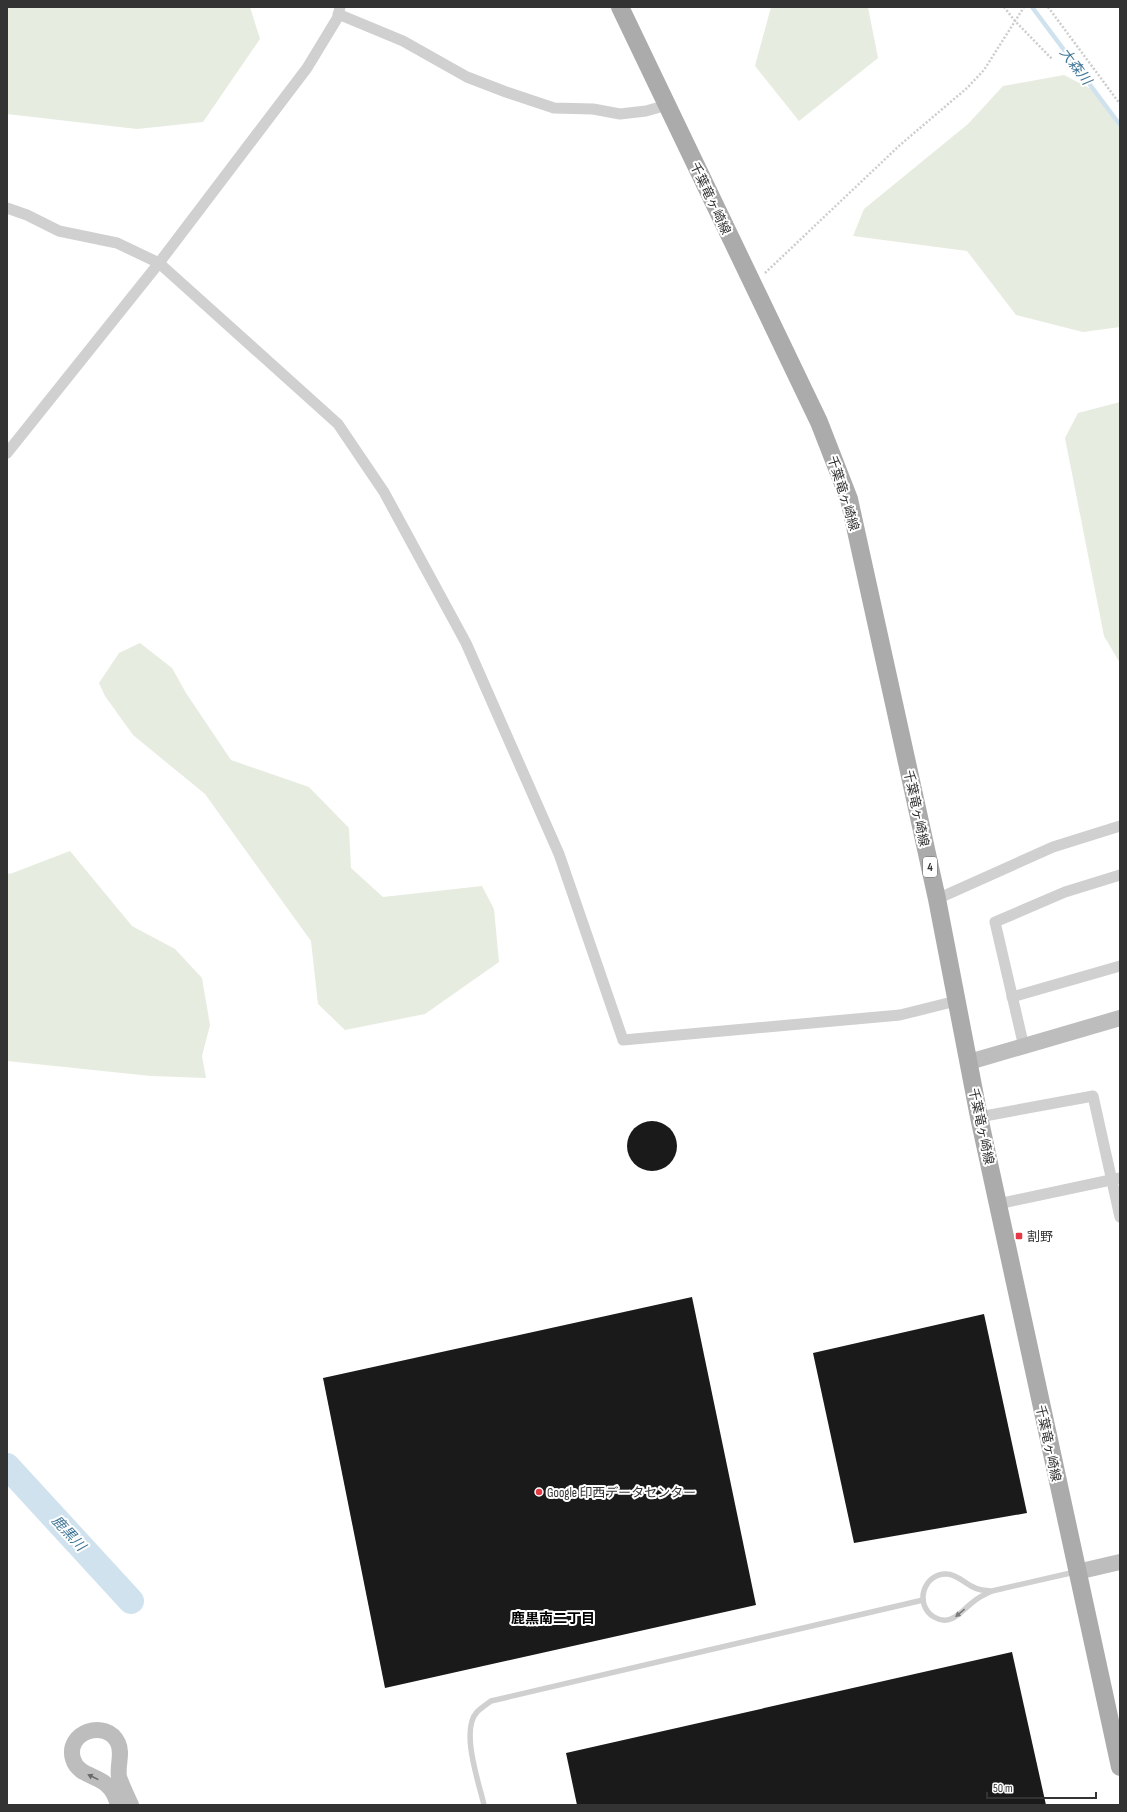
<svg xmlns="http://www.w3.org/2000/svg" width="1127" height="1812" font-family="'Sofia Sans Condensed','Noto Sans JP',sans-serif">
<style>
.green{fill:#e6ecdf}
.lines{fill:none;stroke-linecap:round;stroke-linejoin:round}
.stream{stroke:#cfe2ee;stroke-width:4.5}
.river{stroke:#cfe2ee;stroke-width:26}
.building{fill:#1a1a1a}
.path{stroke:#cdcdcd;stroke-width:2.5;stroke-dasharray:2 2;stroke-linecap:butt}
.lane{stroke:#d0d0d0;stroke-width:5.5}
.street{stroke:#d0d0d0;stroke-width:11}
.secondary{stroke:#bdbdbd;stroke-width:16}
.primary{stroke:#ababab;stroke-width:18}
.oneway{fill:#7a7a7a}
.oneway2{fill:#6a6a6a}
.poi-dot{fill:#e63946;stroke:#fff;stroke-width:1.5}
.labels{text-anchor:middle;stroke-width:4;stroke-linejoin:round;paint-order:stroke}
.shield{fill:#fff;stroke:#707070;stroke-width:1}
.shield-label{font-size:12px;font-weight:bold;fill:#333}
.street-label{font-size:13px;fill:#333;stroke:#fff}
.poi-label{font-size:13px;fill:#333;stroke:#fff;text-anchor:start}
.water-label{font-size:14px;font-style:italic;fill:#3f7597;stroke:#fff}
.neighbourhood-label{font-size:14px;font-weight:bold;fill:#000;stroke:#fff}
</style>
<rect width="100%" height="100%" fill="#fff"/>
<g class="green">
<polygon points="7,7 250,7 260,39 203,122 137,129 7,114"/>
<polygon points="771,7 868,7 878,58 799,121 755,66"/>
<polygon points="1064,75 1093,90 1120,129 1120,327 1083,332 1016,315 967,251 853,236 864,209 968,124 1003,86"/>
<polygon points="1120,402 1120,663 1104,636 1065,438 1078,413"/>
<polygon points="140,643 172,668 186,693 231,760 309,787 349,828 351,868 383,897 482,886 494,909 499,962 425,1014 345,1030 318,1004 311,941 205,794 133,735 105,696 99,683 119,653"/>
<polygon points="70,851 132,926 175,949 202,978 210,1025 202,1056 206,1078 151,1076 7,1061 7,873 10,874"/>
</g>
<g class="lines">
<polyline class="stream" points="1032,7 1120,125"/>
<polyline class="river" points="7,1466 131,1601"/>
</g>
<g class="building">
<circle cx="652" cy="1146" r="25"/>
<polygon points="692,1297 756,1605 385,1688 323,1378"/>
<polygon points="984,1314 1027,1513 854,1543 813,1353"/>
<polygon points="1012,1652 1046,1805 577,1805 566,1753"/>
</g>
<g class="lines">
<g class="path">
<polyline points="1004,7 1015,21 1052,59"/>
<polyline points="1048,7 1120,104"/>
<polyline points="765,273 900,145 967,88 984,70 1024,7"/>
</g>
<g class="lane">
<path d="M992 1591C984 1591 978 1590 971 1586 963 1582 956 1574 947 1574 923 1573 914 1605 934 1617 951 1627 961 1611 973 1602 979 1597 985 1594 992 1591L1075 1572"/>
<path d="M484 1805C479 1783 460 1730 477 1712 481 1708 487 1704 491 1701L923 1600"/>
</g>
<g class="street">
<polyline points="338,14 403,41 467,77 506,92 554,108 593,109 620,114 646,111 667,105"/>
<polyline points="7,208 27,215 59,231 117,243 159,263 338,424 384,492 466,643 559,854 623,1040 900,1015 956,1001"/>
<polyline points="7,453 159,263 307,68 338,17 340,7"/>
<polyline points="937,899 1053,847 1120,826"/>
<polyline points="1012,997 1120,966"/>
<polyline points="1024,1047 995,922 1065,892 1120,875"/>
<polyline points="979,1117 1093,1096 1120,1217"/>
<polyline points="998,1204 1120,1178"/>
</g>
<g class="secondary">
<polyline points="969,1062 1120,1018"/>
<polyline points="1077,1572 1120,1562"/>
<path d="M118 1805C116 1798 114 1791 108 1786 98 1775 78 1776 73 1759 65 1732 106 1718 118 1743 123 1753 117 1766 119 1777 122 1786 127 1796 131 1805"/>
</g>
<polyline class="primary" points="620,7 819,422 849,499 937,899 979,1117 1120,1767"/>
</g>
<defs><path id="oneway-solid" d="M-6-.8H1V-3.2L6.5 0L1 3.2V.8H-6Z"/></defs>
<use class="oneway" href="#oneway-solid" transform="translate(960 1613) rotate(140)"/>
<use class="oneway2" href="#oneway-solid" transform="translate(93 1777) rotate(-154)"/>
<g class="poi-dot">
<rect x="1015" y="1232" width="8" height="8" rx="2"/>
<circle cx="539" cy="1492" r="4"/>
</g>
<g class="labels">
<rect class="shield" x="923" y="857" width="14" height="20" rx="3"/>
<g class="shield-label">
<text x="930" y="871">4</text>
</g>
<g class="street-label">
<text transform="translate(711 198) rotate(65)" y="5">千葉竜ヶ崎線</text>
<text transform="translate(844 493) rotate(73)" y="5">千葉竜ヶ崎線</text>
<text transform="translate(917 808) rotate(78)" y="5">千葉竜ヶ崎線</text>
<text transform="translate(982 1126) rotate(78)" y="5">千葉竜ヶ崎線</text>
<text transform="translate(1049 1443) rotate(78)" y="5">千葉竜ヶ崎線</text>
</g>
<g class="poi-label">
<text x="1027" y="1241">割野</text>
<text x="547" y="1497">Google 印西データセンター</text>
</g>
<g class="water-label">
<text transform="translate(1076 66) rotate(53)" y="5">大森川</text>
<text transform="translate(69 1533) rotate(47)" y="5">鹿黒川</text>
</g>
<g class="neighbourhood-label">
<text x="553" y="1623">鹿黒南二丁目</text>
</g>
</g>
<rect width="1127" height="1812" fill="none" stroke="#333333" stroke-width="16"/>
<path d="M987 1792v6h109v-6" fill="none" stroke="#333333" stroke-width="2"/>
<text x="993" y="1792" font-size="12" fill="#333333" stroke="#ffffff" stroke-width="3" paint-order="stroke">50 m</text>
</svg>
